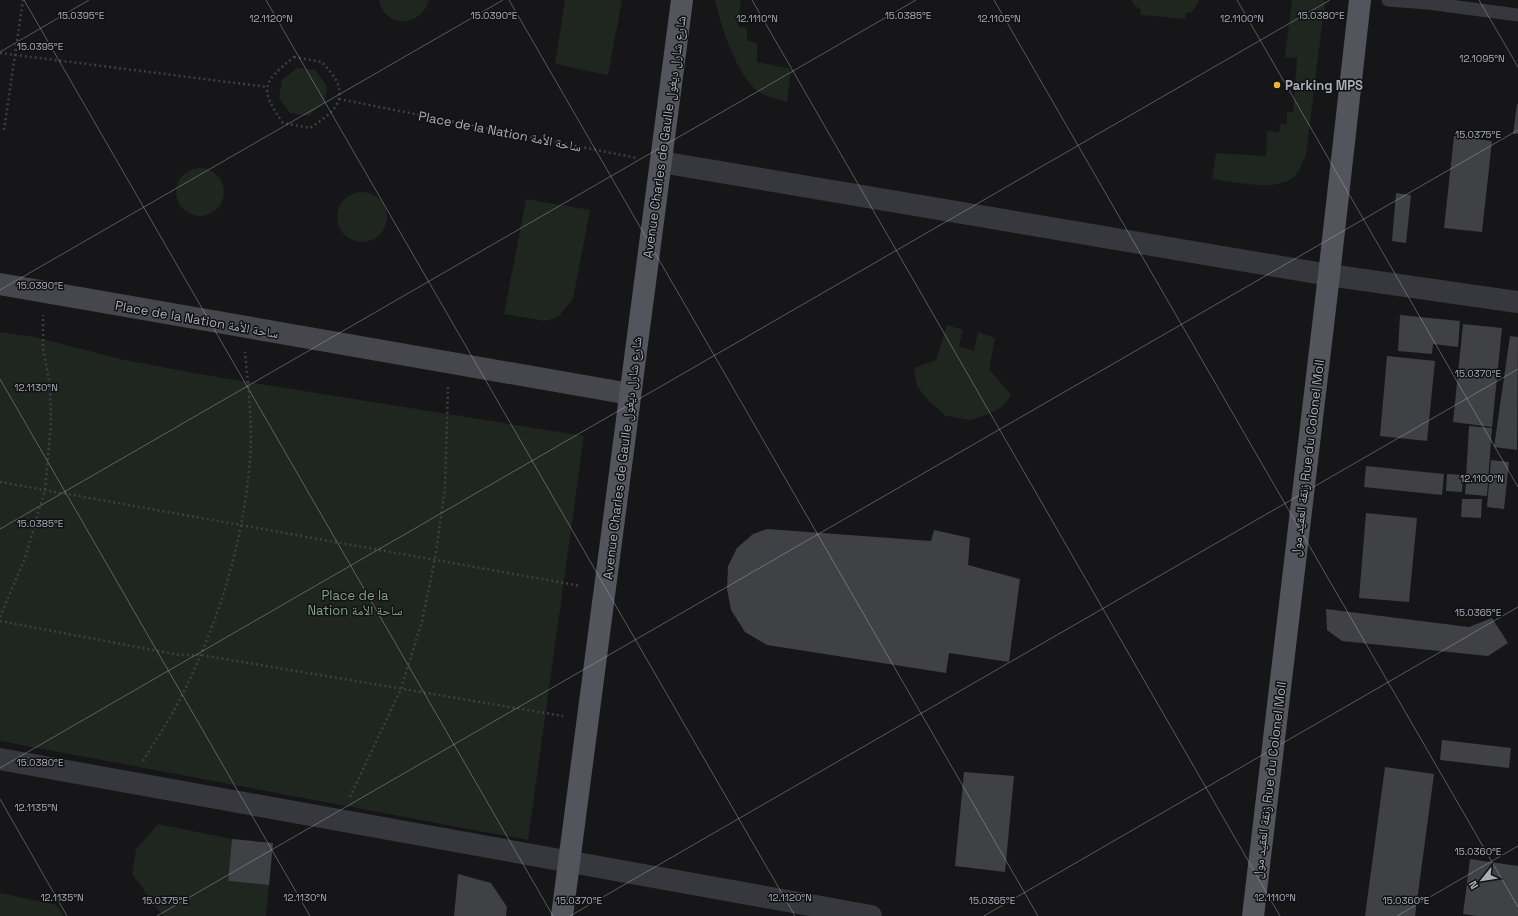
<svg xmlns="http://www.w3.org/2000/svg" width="1518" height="916" font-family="'Space Grotesk','Noto Naskh Arabic',sans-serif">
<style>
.green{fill:#1e261f}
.building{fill:#404145}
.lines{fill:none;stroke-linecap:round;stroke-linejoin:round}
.path{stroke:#3d3f44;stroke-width:2.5;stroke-dasharray:2 3;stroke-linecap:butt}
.lane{stroke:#37383d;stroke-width:13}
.street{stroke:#37383d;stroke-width:22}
.secondary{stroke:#45474d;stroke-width:22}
.primary{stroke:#53555c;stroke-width:22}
.ticks{fill:none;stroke:#a8adb8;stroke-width:1;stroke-opacity:0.45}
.poi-dot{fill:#f2b134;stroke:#111113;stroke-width:1.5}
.labels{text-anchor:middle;stroke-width:3;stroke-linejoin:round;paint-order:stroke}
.poi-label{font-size:13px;font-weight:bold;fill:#a8adb8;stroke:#111113;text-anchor:start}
.street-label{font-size:13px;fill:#a8adb8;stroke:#111113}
.park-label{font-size:13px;fill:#7fa381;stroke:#111113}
.ticks-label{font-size:10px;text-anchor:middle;fill:#a8adb8;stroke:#111113;stroke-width:3;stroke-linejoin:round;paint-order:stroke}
</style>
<rect width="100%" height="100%" fill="#161618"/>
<g class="green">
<path d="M379 0H429C421 28 385 29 379 0Z"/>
<polygon points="565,0 622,0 608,75 555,64"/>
<path d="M715 0H741L738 26 747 28V40L757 44V62L791 69 787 102C778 99 762 96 755 89 734 68 722 28 715 0Z"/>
<polygon points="1132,0 1198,0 1199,2 1192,12 1186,13 1185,19 1141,15 1140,9 1134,5"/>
<path d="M1292 0H1325L1306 155C1303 161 1299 172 1294 177 1275 192 1235 182 1212 179L1216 153 1266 156 1267 131 1279 132 1280 124H1287V113L1293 112 1297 58 1285 57Z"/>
<polygon points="297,68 315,70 327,86 325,102 309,116 290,113 279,98 282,80"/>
<circle cx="200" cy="192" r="24"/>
<circle cx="362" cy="217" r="25"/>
<polygon points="526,199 590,210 573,299 559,316 546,321 504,314"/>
<polygon points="947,325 963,330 959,346 974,351 978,332 995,338 989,369 1011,395 1002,407 989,414 970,420 946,416 929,401 917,386 914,368 936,360"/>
<polygon points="0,332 35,337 120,359 205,375 584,436 528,840 0,741"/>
<polygon points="158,824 232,839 228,881 269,885 266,916 163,916 132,874 136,849"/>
<polygon points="0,893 56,905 63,914 63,916 0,916"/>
</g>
<g class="building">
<polygon points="1517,104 1518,104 1518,134 1513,134"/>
<polygon points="1454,136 1492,141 1482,232 1444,228"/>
<polygon points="1396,193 1411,195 1406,243 1392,241"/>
<polygon points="1400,315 1460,321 1458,347 1433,344 1432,354 1398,351"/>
<polygon points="1463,324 1502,328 1492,427 1453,422"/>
<polygon points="1510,336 1518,337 1517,450 1494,447"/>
<polygon points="1387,356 1435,361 1427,441 1380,436"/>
<polygon points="1469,426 1492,428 1487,496 1465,494"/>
<polygon points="1491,460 1509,462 1504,509 1487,507"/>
<polygon points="1366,466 1444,474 1442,495 1364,487"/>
<polygon points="1447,474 1463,475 1462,492 1446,491"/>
<polygon points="1462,499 1482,499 1481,518 1461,517"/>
<polygon points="1366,513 1417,518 1409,602 1359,598"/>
<polygon points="767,529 931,541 934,530 970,538 968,565 1020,579 1009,662 949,653 946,673 767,645 745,632 731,610 727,589 728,566 737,548 753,534"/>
<polygon points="1326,609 1469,627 1492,618 1508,643 1488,656 1342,641 1327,630"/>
<polygon points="1442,740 1511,748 1509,768 1440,760"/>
<polygon points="1385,767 1434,774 1415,916 1365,916"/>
<polygon points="964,772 1014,776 1005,872 955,866"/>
<polygon points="232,839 273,843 269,885 228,881"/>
<polygon points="1470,859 1518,866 1518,916 1477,916 1463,914"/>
<polygon points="458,874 491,883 507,907 506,916 454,916"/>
</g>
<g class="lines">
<g class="path">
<polyline points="0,53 267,87"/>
<path d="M294 57 322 62C327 68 334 75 337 82 347 105 326 117 310 128L283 123C259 88 262 83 294 57Z"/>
<polyline points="339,99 637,158"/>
<polyline points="4,130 23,0"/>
<polyline points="0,482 581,586"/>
<polyline points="0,617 25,558 45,490 51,423 50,386 43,348 43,315"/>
<polyline points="0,621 179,655 201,655 563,716"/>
<path d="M143 761C155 741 169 721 179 701 218 625 244 542 250 458 253 423 248 387 245 352"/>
<polyline points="350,797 401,689 422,621 435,559 445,488 448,387"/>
</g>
<polyline class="lane" points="1388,0 1428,3 1518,15"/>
<g class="street">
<polyline points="661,162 1329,275 1518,302"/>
<polyline points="0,759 871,916"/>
</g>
<polyline class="secondary" points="0,284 630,394"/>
<g class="primary">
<polyline points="562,916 682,0"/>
<polyline points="1253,916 1329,275 1360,0"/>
</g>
</g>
<path class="ticks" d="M24 0 553 916M266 0 795 916M509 0 1038 916M752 0 1280 916M994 0 1518 907M1237 0 1518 487M1479 0 1518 67M0 52 89 0M0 290 503 0M0 379 310 916M0 529 916 0M0 768 1330 0M0 799 67 916M157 916 1518 130M570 916 1518 369M984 916 1518 607M1397 916 1518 846"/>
<circle class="poi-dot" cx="1277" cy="85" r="4"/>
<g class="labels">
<g class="poi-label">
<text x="1285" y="90">Parking MPS</text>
</g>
<g class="street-label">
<text transform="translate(500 131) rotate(11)" y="5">Place de la Nation ساحة الأمة</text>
<text transform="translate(664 137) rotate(-82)" y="5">Avenue Charles de Gaulle شارع شارل ديغول</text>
<text transform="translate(197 319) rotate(10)" y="5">Place de la Nation ساحة الأمة</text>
<text transform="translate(622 458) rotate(-83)" y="5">Avenue Charles de Gaulle شارع شارل ديغول</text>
<text transform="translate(1307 458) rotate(-83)" y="5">زنقة العقيد مول Rue du Colonel Moll</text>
<text transform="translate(1269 780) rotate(-83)" y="5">زنقة العقيد مول Rue du Colonel Moll</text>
</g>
<g class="park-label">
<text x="355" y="600">Place de la<tspan x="355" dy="15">Nation ساحة الأمة</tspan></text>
</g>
</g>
<g class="ticks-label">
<text x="81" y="19">15.0395°E</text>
<text x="494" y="19">15.0390°E</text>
<text x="1321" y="19">15.0380°E</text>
<text x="908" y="19">15.0385°E</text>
<text x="271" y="22">12.1120°N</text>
<text x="757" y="22">12.1110°N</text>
<text x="999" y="22">12.1105°N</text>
<text x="1242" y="22">12.1100°N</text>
<text x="40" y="50">15.0395°E</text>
<text x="1482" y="62">12.1095°N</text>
<text x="1478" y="138">15.0375°E</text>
<text x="40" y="289">15.0390°E</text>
<text x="1478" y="377">15.0370°E</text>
<text x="36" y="391">12.1130°N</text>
<text x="1482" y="482">12.1100°N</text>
<text x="40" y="527">15.0385°E</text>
<text x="1478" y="616">15.0365°E</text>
<text x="40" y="766">15.0380°E</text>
<text x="36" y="811">12.1135°N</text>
<text x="1478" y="855">15.0360°E</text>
<text x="62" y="901">12.1135°N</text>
<text x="305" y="901">12.1130°N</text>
<text x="790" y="901">12.1120°N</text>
<text x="1275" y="901">12.1110°N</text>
<text x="165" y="904">15.0375°E</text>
<text x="579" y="904">15.0370°E</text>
<text x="992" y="904">15.0365°E</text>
<text x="1406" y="904">15.0360°E</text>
</g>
<g transform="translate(1482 880) rotate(240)" stroke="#111113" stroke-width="3" paint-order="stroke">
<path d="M0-3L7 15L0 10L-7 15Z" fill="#a8adb8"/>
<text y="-6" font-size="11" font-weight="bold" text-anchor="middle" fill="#a8adb8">N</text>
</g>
</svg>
